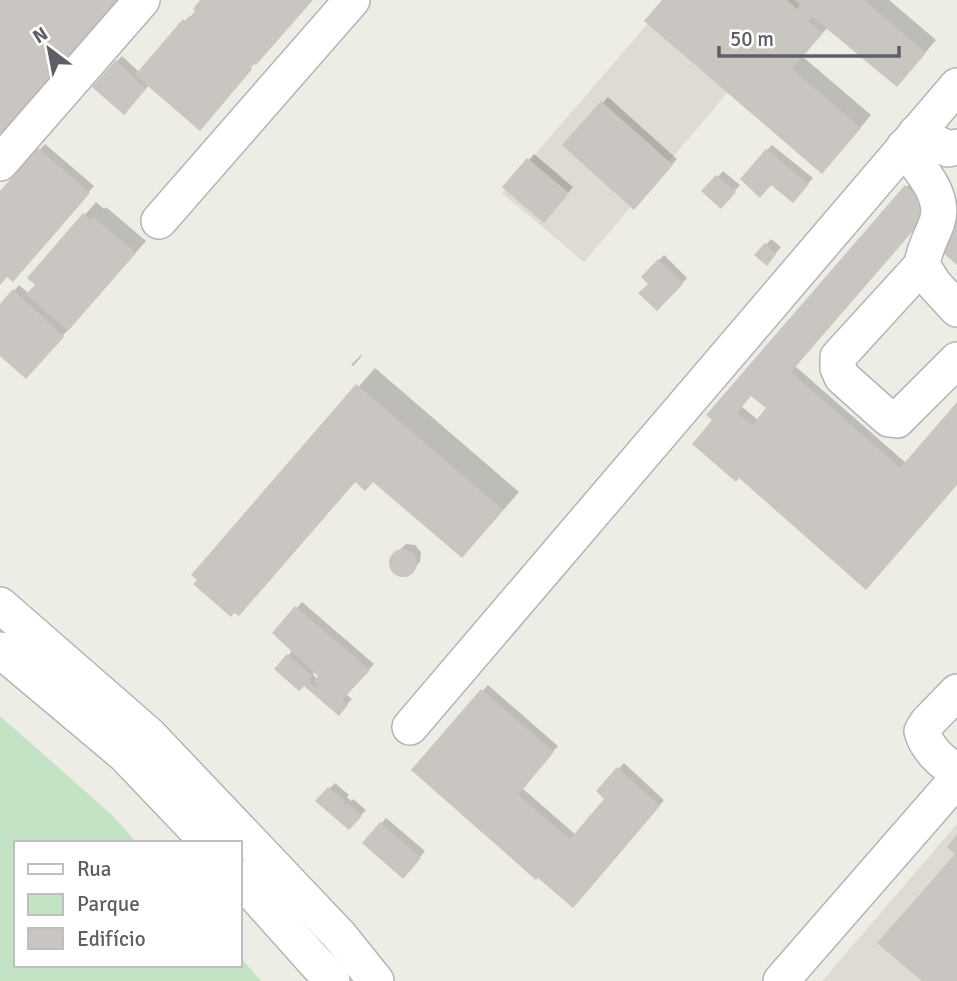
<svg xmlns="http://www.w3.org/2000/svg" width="957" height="981" font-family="Signika,sans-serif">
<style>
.education{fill:#dddbd3}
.green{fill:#c4e3c5}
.shadow{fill:#0003;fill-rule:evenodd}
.building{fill:#c9c6c2;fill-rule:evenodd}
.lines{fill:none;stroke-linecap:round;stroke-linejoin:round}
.minor-casing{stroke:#b2b4b8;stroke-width:38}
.minor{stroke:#fff;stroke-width:35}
</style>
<rect width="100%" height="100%" fill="#edece5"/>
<g class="education">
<polygon points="668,0 806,0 584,262 502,193"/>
<polygon points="957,824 957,981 822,981"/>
</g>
<polygon class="green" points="0,716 112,815 137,843 16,843 16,965 240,965 240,957 261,981 0,981"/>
<g class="shadow">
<polygon points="202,0 312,0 255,62 250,67 252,69 205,124 149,85 129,107 117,61 122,56 139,72 185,21 190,16 192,17"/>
<polygon points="664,0 889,0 936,40 908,73 828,27 802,56 871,115 833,160"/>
<polygon points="608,97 677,159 639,202 564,145"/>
<polygon points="45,144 94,186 18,275 7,275 0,283 0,193"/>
<polygon points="772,145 813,178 798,195 767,150"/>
<polygon points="534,154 573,187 549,216 504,187"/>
<polygon points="723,171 740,185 721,206 704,191"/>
<path d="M912 181 936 203 795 366 906 463 957 405V484L739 476 694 443ZM751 394 768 408 758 420 741 406Z"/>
<polygon points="96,202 104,209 106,207 146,241 31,372 0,353 0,307 19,285 29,294 37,285 30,278"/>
<polygon points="771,239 781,247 772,258 757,255"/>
<polygon points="664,255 687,278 657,309 650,284 643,277"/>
<polygon points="361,355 362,356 353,366 351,365"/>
<polygon points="375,368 519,492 479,538 462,556 374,480 356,481 256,596 194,575"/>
<polygon points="406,544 415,545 421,552 420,562 407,574 396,574 391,566 392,557"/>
<path d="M302 602 374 664 346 694 352 699 339 713 304 684 276 669 293 650 297 608ZM315 671 321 675 317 680 313 674Z"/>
<polygon points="488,685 558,746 522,788 576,835 607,798 598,791 624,763 664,800 585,894 413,769"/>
<polygon points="335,783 349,795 347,797 351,801 353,799 366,810 349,828 318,801"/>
<polygon points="386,818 425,851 408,871 381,824"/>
</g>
<g class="building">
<polygon points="0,0 137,0 0,159"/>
<polygon points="200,0 313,0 256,65 254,64 246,74 247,75 200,131 135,75 183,19 186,22 195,11 193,9"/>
<polygon points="662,0 787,0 797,9 800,5 795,0 864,0 926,53 897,87 809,14 812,17 808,21 823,33 792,69 861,128 822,174 644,21"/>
<polygon points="116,60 146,89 124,115 92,87"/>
<polygon points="601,101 673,165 634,210 562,145"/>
<polygon points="38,148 90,193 13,282 7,277 0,285 0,191"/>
<polygon points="766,149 809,184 793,203 771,185 760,198 740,179"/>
<polygon points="527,158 569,193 544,223 502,187"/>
<polygon points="716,175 736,192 721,209 701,191"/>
<path d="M905 185 932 209 791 372 900 468 957 402V485L866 590 739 478 736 482 692 444 712 420 706 415ZM751 396 766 408 752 425 737 413Z"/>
<polygon points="957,208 957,265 940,250 936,232"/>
<polygon points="83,213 91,220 94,217 136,253 68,331 26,294 35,285 27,278"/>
<polygon points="765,243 776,254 767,266 754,255"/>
<polygon points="658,259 683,284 657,311 638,293 648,284 641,277"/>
<polygon points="13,289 64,337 26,379 0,356 0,304"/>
<polygon points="356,384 503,510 462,558 373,482 365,491 355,482 239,616 234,613 231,617 193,584 197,580 191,575"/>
<circle cx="403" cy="563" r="14"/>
<polygon points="295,606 370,670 342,700 348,705 339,716 304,686 299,691 274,669 287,654 312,676 309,680 311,684 315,687 317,685 314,681 318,676 272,633"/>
<polygon points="481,689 554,752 518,795 570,839 604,799 596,791 617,767 660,806 573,908 538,878 536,880 411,770"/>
<polygon points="328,787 345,801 343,803 345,805 347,803 362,816 349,830 315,801"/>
<polygon points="380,822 421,858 403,879 362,843"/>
<polygon points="957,834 957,981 922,981 877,943 955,854 947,847"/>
</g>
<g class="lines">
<g class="minor-casing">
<g id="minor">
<polyline points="916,133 948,149 957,147"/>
<path d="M904 147C919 168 946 195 937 222 932 237 924 248 922 265L934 284 957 309"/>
<polyline points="0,163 142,0"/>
<polyline points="159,221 352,0"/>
<polyline points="922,265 838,357 838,368 842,377 889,419 897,420 957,360"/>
<polyline points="0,605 149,735 339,935 376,981"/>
<polyline points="0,650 124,754 209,843"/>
<path d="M957 692 927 723 922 731C926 747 942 764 957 770"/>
<polyline points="410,727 957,86"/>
<polyline points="240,878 332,981"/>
<polyline points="781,981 957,779"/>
</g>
</g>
<use href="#minor" class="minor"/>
</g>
<rect x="14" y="841" width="228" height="126" fill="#ffffff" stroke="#bebfc1" stroke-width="2"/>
<rect x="28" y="864" width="35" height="10" fill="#ffffff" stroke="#bebfc1" stroke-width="2"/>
<text x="77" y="876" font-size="21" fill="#5d5f64">Rua</text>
<rect x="28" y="894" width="35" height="21" fill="#c4e3c5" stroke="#bebfc1" stroke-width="2"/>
<text x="77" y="911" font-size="21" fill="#5d5f64">Parque</text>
<rect x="28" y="928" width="35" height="21" fill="#c9c6c2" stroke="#bebfc1" stroke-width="2"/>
<text x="77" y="946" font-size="21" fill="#5d5f64">Edifício</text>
<g transform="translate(49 49) rotate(328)" stroke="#ffffff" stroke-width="5" paint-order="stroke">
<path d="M0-5L12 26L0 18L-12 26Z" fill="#5d5f64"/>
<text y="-10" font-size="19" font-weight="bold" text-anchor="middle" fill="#5d5f64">N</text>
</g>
<path d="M719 46v10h180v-10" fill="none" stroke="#5d5f64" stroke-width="3.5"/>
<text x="730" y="46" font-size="21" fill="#5d5f64" stroke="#ffffff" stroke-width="5" paint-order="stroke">50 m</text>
</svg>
